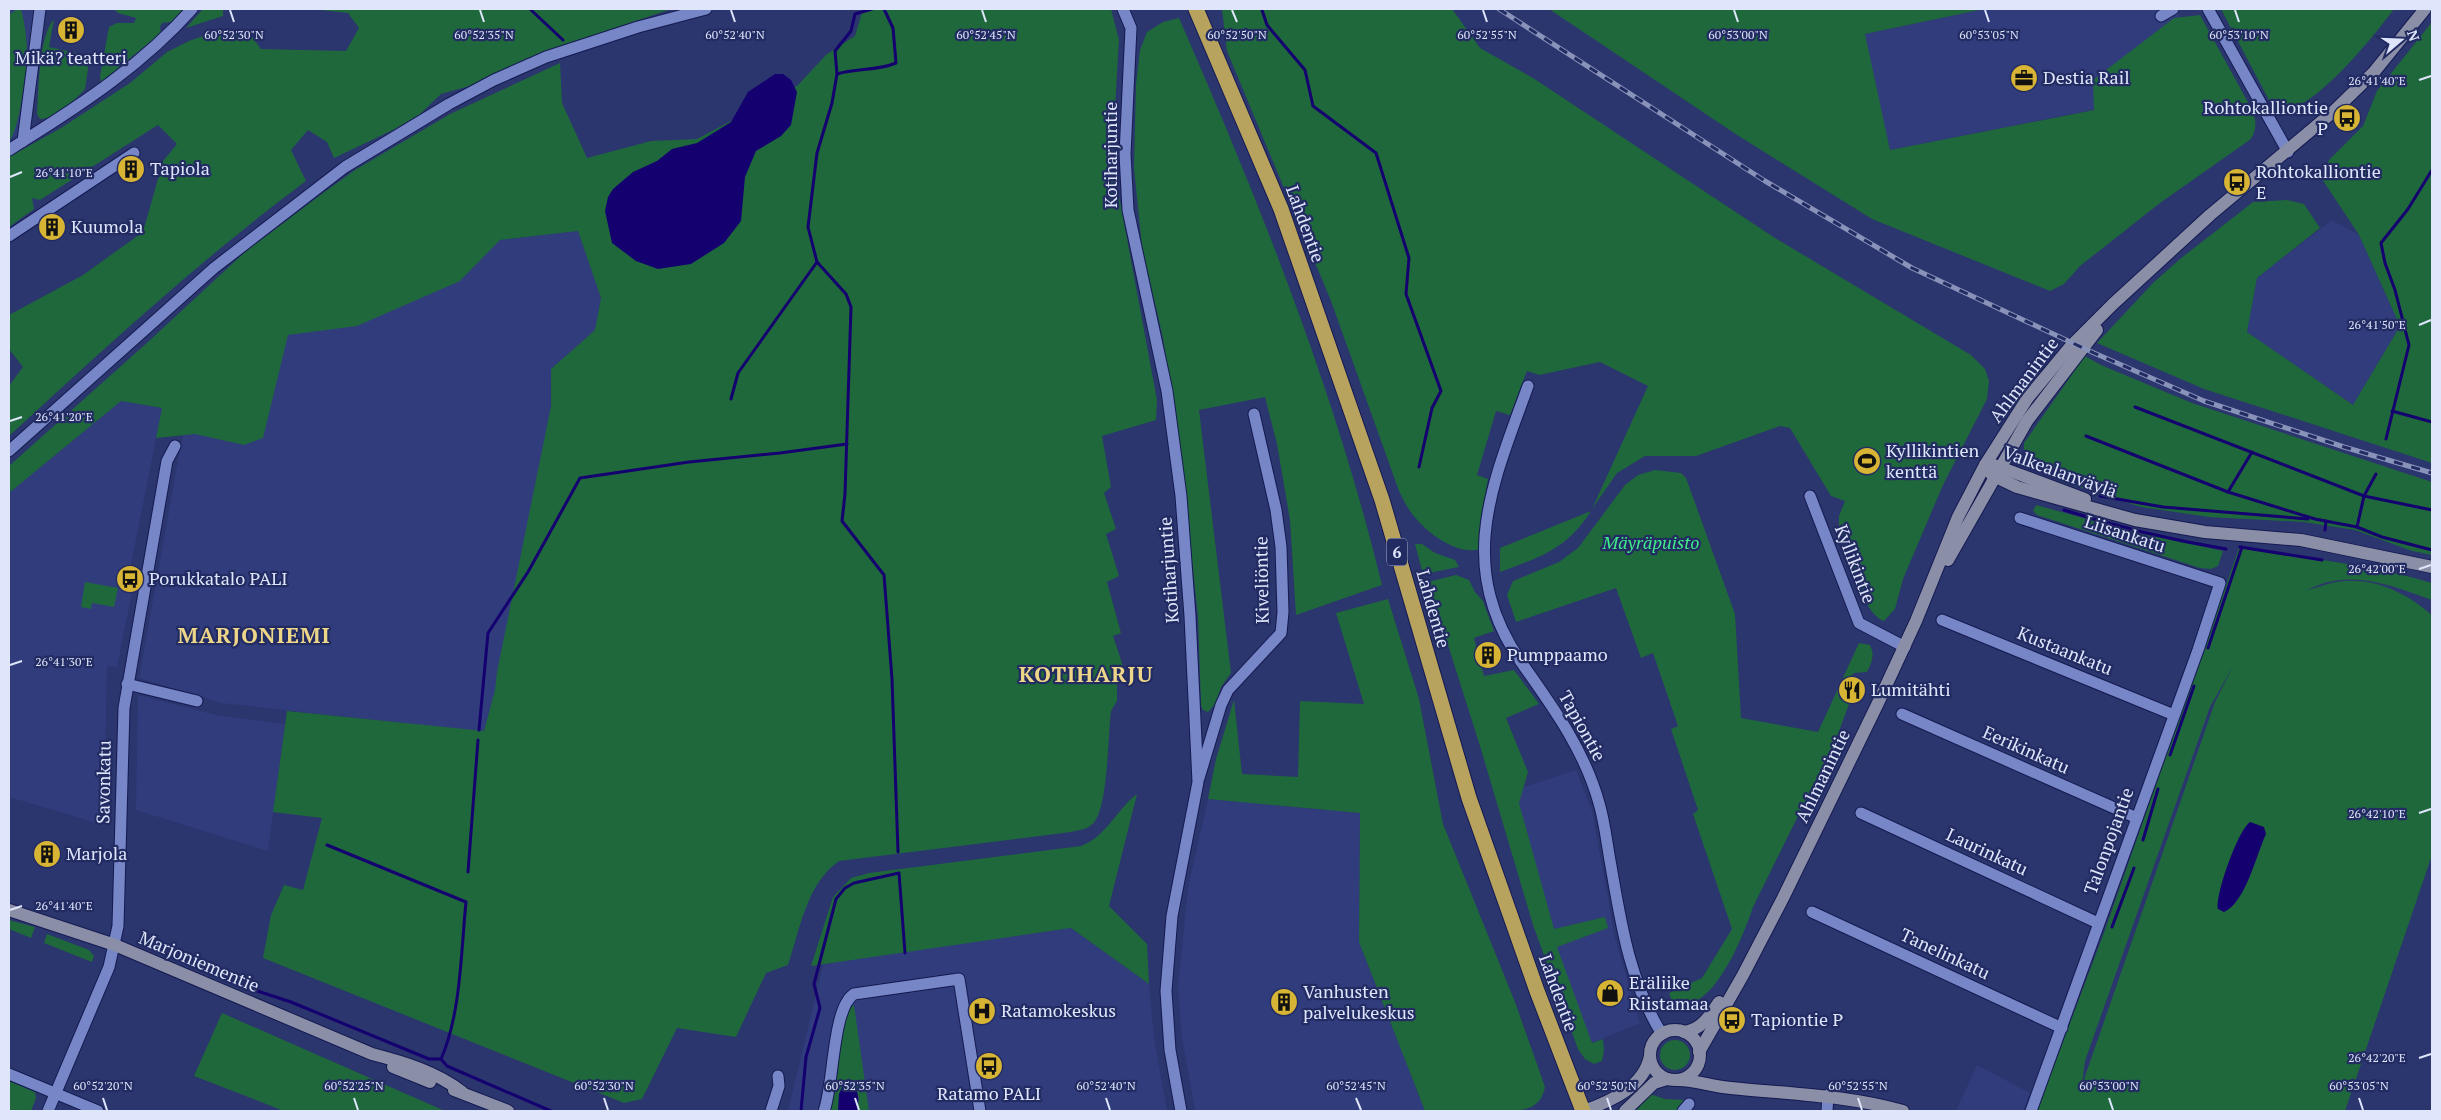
<svg xmlns="http://www.w3.org/2000/svg" width="2441" height="1120" font-family="'PT Serif',serif">
<style>
.built{fill:#313c7d}
.green{fill:#1f683c;fill-rule:evenodd}
.water{fill:#150070}
.lines{fill:none;stroke-linecap:round;stroke-linejoin:round}
.stream{stroke:#150070;stroke-width:3}
.street-casing{stroke:#151a51;stroke-width:13}
.secondary-casing{stroke:#151a51;stroke-width:14}
.highway-casing{stroke:#151a51;stroke-width:17}
.street{stroke:#7686c6;stroke-width:11}
.secondary{stroke:#8a8fa7;stroke-width:12}
.highway{stroke:#b8a35e;stroke-width:15}
.rail-casing{stroke:#8992b8;stroke-width:5}
.rail{stroke:#222b62;stroke-width:3;stroke-dasharray:9;stroke-linecap:butt}
.ticks{fill:none;stroke:#dfe6fb;stroke-width:2}
.labels{text-anchor:middle;stroke-width:4.5;stroke-linejoin:round;paint-order:stroke}
.shield{fill:#222b62;stroke:#a6aecd;stroke-width:1}
.shield-label{font-size:16px;font-weight:bold;fill:#dfe6fb}
.poi-label{font-size:18px;fill:#dfe6fb;stroke:#222b62;text-anchor:start}
.street-label{font-size:18px;fill:#dfe6fb;stroke:#222b62}
.park-label{font-size:18px;font-style:italic;fill:#40ed89;stroke:#222b62}
.district-label{font-size:22px;font-weight:bold;letter-spacing:1px;fill:#eed689;stroke:#222b62}
.ticks-label{font-size:12px;text-anchor:middle;fill:#dfe6fb;stroke:#222b62;stroke-width:4.5;stroke-linejoin:round;paint-order:stroke}
</style>
<rect width="100%" height="100%" fill="#2b356e"/>
<g class="built">
<polygon points="9,9 36,9 17,135 9,140"/>
<polygon points="1984,9 2174,9 2187,26 2158,97 1889,150 1865,34"/>
<polygon points="2332,220 2359,235 2400,326 2353,405 2247,332 2257,278"/>
<polygon points="578,231 601,298 595,330 551,369 549,501 484,732 221,703 139,678 179,455 193,390 290,330 500,240"/>
<polygon points="121,401 162,408 129,575 135,577 117,667 107,666 104,825 9,797 9,493"/>
<polygon points="138,695 216,715 285,724 268,851 136,810"/>
<polygon points="1576,770 1592,811 1615,938 1640,1023 1592,1043 1562,970 1513,791"/>
<polygon points="1208,799 1360,813 1359,942 1425,1111 1195,1111 1182,1037 1178,987 1188,889"/>
<polygon points="1071,928 1149,984 1154,1038 1167,1111 788,1111 823,965 856,958"/>
<polygon points="1977,1065 2030,1093 2023,1111 1956,1111"/>
</g>
<g class="green">
<path d="M17 9H21C25 24 27 39 27 55 27 71 19 131 9 141V15Z"/>
<polygon points="114,9 183,9 171,22 162,23 160,27 161,33 101,82 100,76 109,27 117,23 134,23 136,18 118,13"/>
<polygon points="203,9 223,9 223,16 186,28"/>
<path d="M311 9H671L525 59 473 85 441 94 420 114 395 129 334 158 327 142 308 130 291 150 306 181C201 259 105 348 9 436V386L23 367 9 349V315L83 275 143 232 163 161 177 144 158 125 40 200 32 198 34 209 9 227V157L61 128 130 83 167 52 189 41 220 30H247L261 49 346 51 359 28 348 13Z"/>
<path d="M863 9H1111L1119 40 1112 158 1157 400 1156 420 1102 436 1111 487 1104 493 1116 529 1106 534 1119 576 1107 582 1121 633 1113 636 1125 672 1117 674V701L1111 711C1108 735 1108 803 1095 821 1090 829 1080 830 1071 832L839 861C807 883 800 929 788 965L766 973 736 1037 677 1028 642 1099 624 1103 263 958 271 915 284 885 303 890 322 818 273 812 287 711 484 731 495 690 497 672 551 406V369L595 330 601 298 578 231 500 240 460 281 357 326 288 335 263 438 244 445 195 434 156 438 162 408 121 401 9 493V466L149 341 245 252 319 196 355 170 450 114 560 63 562 103 587 158 651 141 697 139 797 86 827 54 855 36Z"/>
<path d="M1222 9H1452L1480 48 1533 78 1775 238 1971 355 1985 369 1989 381 1987 399 1943 485 1903 579 1895 609 1884 621C1862 614 1845 547 1839 525V516L1845 501 1831 496 1790 428 1780 426 1696 456H1645L1617 473 1592 509 1648 386 1600 362 1539 375 1527 371 1510 415 1496 411 1477 475 1488 479 1481 517V549C1457 556 1427 533 1413 515 1407 508 1403 499 1399 491L1331 301 1227 51Z"/>
<path d="M1549 9H1984L1865 34 1890 150 2094 110 2093 80 2174 18 2200 15 2250 106C2256 119 2258 126 2251 139L2160 203 2080 266 2064 284 2050 291 1872 219 1737 135Z"/>
<path d="M2221 9H2394C2373 37 2318 106 2283 111L2270 102Z"/>
<path d="M1179 18C1259 201 1335 391 1382 585L1296 615 1290 520 1277 444 1265 397 1199 410 1231 673 1221 687 1216 703 1208 712 1203 710 1201 706 1198 617 1184 483 1163 338 1142 247 1134 168 1136 84 1140 50 1147 32 1163 22Z"/>
<path d="M54 19 49 47 90 56 85 89C75 100 56 119 40 119L37 114C39 89 38 38 54 19Z"/>
<polygon points="2432,22 2432,463 2204,389 2097,343 2153,283 2180,259 2253,202 2287,200 2304,204 2320,228 2257,278 2247,332 2353,405 2400,326 2359,235 2322,179 2329,160 2363,126 2377,91"/>
<polygon points="2085,356 2101,365 2192,403 2432,482 2432,555 2412,551 2355,530 2303,522 2209,517 2141,507 2060,481 2034,468 2024,457 2024,443"/>
<path d="M1655 470 1681 473 1686 478 1735 614 1741 718 1818 732 1859 643 1870 645C1875 655 1872 662 1867 672L1854 673 1848 679 1839 698 1849 704 1837 737 1753 907C1744 934 1721 992 1692 1003 1686 1006 1679 1005 1673 1005L1669 993 1702 978 1732 929 1693 814 1698 810 1671 729 1678 726 1653 653 1641 658 1616 588 1516 622 1507 595 1513 581 1559 562 1578 548 1625 485 1638 475Z"/>
<polygon points="2036,505 2134,532 2223,551 2218,566 2211,569 2200,568 2037,515 2033,511"/>
<path d="M1591 511C1567 549 1541 557 1500 572V548Z"/>
<polygon points="1415,544 1422,544 1435,553 1455,560 1459,567 1423,574"/>
<path d="M2239 548C2303 558 2370 564 2432 583V600C2390 585 2350 568 2307 590 2316 588 2326 584 2336 582 2373 576 2405 592 2432 615V855L2345 1111H2037L2105 930ZM2233 666 2215 702 2082 1085 2085 1061 2210 707Z"/>
<polygon points="1456,575 1469,580 1475,592 1483,601 1494,631 1474,638 1484,676 1514,670 1539,704 1506,718 1528,772 1519,803 1554,929 1605,917 1608,928 1557,947 1592,1043 1603,1039 1604,1051 1602,1061 1594,1064 1585,1059 1578,1049 1533,925 1480,746 1428,582"/>
<polygon points="85,582 118,588 114,607 92,603 91,609 81,607"/>
<path d="M1388 599 1419 699 1443 824 1515 1002 1545 1087C1543 1095 1541 1101 1533 1106 1514 1117 1449 1111 1425 1111L1359 942 1360 813 1208 799 1216 759 1234 700 1242 774 1298 777 1300 701 1364 704 1336 613Z"/>
<path d="M1137 794 1109 906 1147 944 1149 984 1071 928 811 966 833 897 851 878 869 873 1081 846C1106 837 1117 809 1137 794Z"/>
<polygon points="9,920 35,927 31,938 9,929"/>
<polygon points="47,934 89,950 94,956 92,962 44,943"/>
<polygon points="854,1005 869,1111 857,1111 859,1099 855,1086 839,1094 838,1111 829,1111 845,1020 850,1008"/>
<polygon points="222,1013 445,1111 284,1111 194,1076"/>
<circle cx="1675" cy="1055" r="15"/>
<polygon points="9,1081 35,1092 36,1098 31,1111 9,1111"/>
<polygon points="1650,1094 1665,1099 1685,1100 1677,1111 1636,1111"/>
</g>
<g class="water">
<polygon points="775,74 783,74 791,80 797,92 791,125 781,136 756,151 745,177 741,221 724,243 691,264 658,269 636,261 612,243 605,211 608,197 613,189 633,172 657,161 672,149 697,143 731,122 748,92"/>
<path d="M2250 822 2264 827 2266 834C2256 855 2246 902 2224 912L2218 909C2215 895 2238 830 2250 822Z"/>
<path d="M851 1081C859 1089 859 1101 857 1111H838L839 1094 844 1083Z"/>
</g>
<g class="lines">
<g class="stream">
<polyline points="530,9 563,40"/>
<polyline points="872,9 855,14 851,31 835,51 837,74 832,103 817,153 808,227 817,262 846,294 851,307 845,494 842,521 884,575 892,679 898,852"/>
<polyline points="1262,10 1267,25 1305,70 1313,106 1376,153 1409,258 1406,294 1441,391 1432,408 1419,467"/>
<path d="M837 74C857 68 877 71 896 63L893 28 884 9"/>
<polyline points="731,399 738,373 817,262"/>
<polyline points="2135,407 2364,496 2432,510"/>
<polyline points="2392,411 2432,422"/>
<polyline points="2086,436 2228,492 2315,519 2357,527 2382,537 2432,550"/>
<polyline points="2386,439 2409,345 2395,290 2385,263 2381,243 2408,209 2432,170"/>
<polyline points="2228,492 2252,452"/>
<polyline points="2100,496 2163,507 2308,519"/>
<path d="M2064 510C2117 527 2171 540 2226 549"/>
<polyline points="2357,527 2364,496 2376,474"/>
<polyline points="2325,530 2326,521"/>
<polyline points="2240,547 2322,560"/>
<polyline points="2208,648 2242,547"/>
<polyline points="479,730 488,633 528,572 580,478 689,462 780,453 847,444"/>
<polyline points="2170,755 2194,686"/>
<polyline points="2143,840 2158,789"/>
<path d="M327 845 466 902C461 951 461 1014 441 1059"/>
<polyline points="468,872 478,740"/>
<polyline points="2112,927 2134,868"/>
<polyline points="236,984 291,1002 429,1059 441,1059 447,1066 551,1111"/>
<polyline points="801,1111 806,1057 820,1008 814,984 836,899 845,888 854,883 899,873 905,953"/>
</g>
<g class="street-casing">
<g id="street">
<polyline points="1123,9 1131,28 1125,154 1128,210 1167,391 1181,496 1190,616 1198,782 1172,916 1166,991 1170,1050 1181,1111"/>
<polyline points="2208,9 2288,152"/>
<polyline points="2161,16 2173,9"/>
<path d="M23 141C84 103 144 63 192 9"/>
<polyline points="9,150 23,141 40,9"/>
<polyline points="9,236 134,153"/>
<path d="M1528 386C1493 483 1454 565 1521 662 1552 706 1584 749 1599 803 1605 823 1607 845 1611 866 1621 924 1630 983 1662 1034"/>
<polyline points="9,451 214,268 345,167 449,104 494,80 546,57 638,27 706,9"/>
<polyline points="1810,496 1859,623 1905,647"/>
<polyline points="2020,518 2220,583 2198,650 2031,1111"/>
<polyline points="1942,620 2174,715"/>
<polyline points="127,684 197,701"/>
<polyline points="1902,714 2137,818"/>
<polyline points="1199,778 1221,705 1228,690 1281,633 1283,612 1281,547 1276,510 1254,414"/>
<polyline points="1861,813 2098,923"/>
<polyline points="1812,912 2062,1028"/>
<polyline points="9,1074 98,1111"/>
<polyline points="48,1111 109,967 118,926 124,708 167,461 175,446"/>
<polyline points="771,1111 779,1086 778,1076"/>
<path d="M824 1111C834 1085 832 1008 854 994L959 979 980 1111"/>
<polyline points="1683,1111 1689,1104"/>
<polyline points="1827,1111 1828,1095"/>
</g>
</g>
<g class="secondary-casing">
<g id="secondary">
<polyline points="1985,465 1992,475 2017,487 2135,520 2205,532 2301,540 2432,567"/>
<polyline points="1994,465 2085,499"/>
<polyline points="1948,560 2027,421 2097,330"/>
<path d="M9 910 115 945 372 1054C403 1062 437 1072 462 1092"/>
<circle cx="1675" cy="1055" r="25"/>
<path d="M1684 1032C1701 1030 1710 1016 1719 1002"/>
<polyline points="1699,1052 1743,975 1783,898 1878,703 1916,621 1958,517 1985,465 2027,399 2070,347 2113,304 2210,215 2334,111 2374,72 2425,9"/>
<polyline points="393,1067 430,1082"/>
<path d="M1678 1080C1697 1080 1713 1087 1731 1088 1790 1094 1846 1095 1903 1111"/>
<polyline points="454,1090 508,1111"/>
<path d="M1584 1111C1611 1101 1644 1087 1650 1056"/>
<polyline points="1625,1111 1654,1083 1667,1079"/>
</g>
</g>
<g class="highway-casing">
<polyline id="highway" points="1196,9 1281,209 1382,500 1469,798 1537,991 1583,1111"/>
</g>
<use href="#street" class="street"/>
<use href="#secondary" class="secondary"/>
<use href="#highway" class="highway"/>
<g class="rail-casing">
<polyline id="rail" points="1499,9 1765,181 1912,268 2094,353 2204,401 2344,447 2432,473"/>
</g>
<use href="#rail" class="rail"/>
</g>
<path class="ticks" d="M230 10 234 22M480 10 484 22M731 10 735 22M982 10 986 22M1232 10 1237 22M1483 10 1487 22M1734 10 1738 22M1985 10 1989 22M2235 10 2239 22M2419 80 2431 76M10 177 22 172M2419 325 2431 320M10 421 22 417M2419 569 2431 565M10 665 22 661M2419 813 2431 809M10 910 22 906M2419 1058 2431 1054M103 1098 107 1110M354 1098 358 1110M604 1098 608 1110M855 1098 859 1110M1106 1098 1110 1110M1356 1098 1361 1110M1607 1098 1611 1110M1858 1098 1862 1110M2109 1098 2113 1110M2359 1098 2363 1110"/>
<defs>
<g id="building-disc" transform="scale(1.4375)"><circle r="9.5" fill="#d7b434" stroke="#222b62"/><path d="M-4-6H4V6H1V3H-1V6H-4ZM-2.5-4.3h1.7v1.8h-1.7ZM.8-4.3h1.7v1.8H.8ZM-2.5-1h1.7V.8h-1.7ZM.8-1h1.7V.8H.8Z" fill="#111"/></g>
<g id="office-disc" transform="scale(1.4375)"><circle r="9.5" fill="#d7b434" stroke="#222b62"/><path d="M-6-3h4V-5.5h4V-3h4V5H-6ZM-1-4.5V-3h2v-1.5ZM-6 0V1H6V0Z" fill="#111"/></g>
<g id="bus-disc" transform="scale(1.4375)"><circle r="9.5" fill="#d7b434" stroke="#222b62"/><path d="M-5-6H5V4H4V6H2V4H-2V6H-4V4H-5ZM-3.5-4V0h7V-4ZM-3.5 1.2v1.5H-2V1.2ZM2 1.2v1.5H3.5V1.2Z" fill="#111"/></g>
<g id="stadium-disc" transform="scale(1.4375)"><circle r="9.5" fill="#d7b434" stroke="#222b62"/><path d="M0-5a6.5 5 0 1 0 0 10a6.5 5 0 1 0 0-10ZM-3.5-1.8h7v3.6h-7Z" fill="#111"/></g>
<g id="restaurant-disc" transform="scale(1.4375)"><circle r="9.5" fill="#d7b434" stroke="#222b62"/><path d="M-5-6h1v4h1v-4h1v4h1v-4h1v5L-1.5 .5V6h-2V.5L-5-1ZM5-6V6H3V1.5H1.5Q1.5-4 5-6Z" fill="#111"/></g>
<g id="shop-disc" transform="scale(1.4375)"><circle r="9.5" fill="#d7b434" stroke="#222b62"/><path d="M-5-2.5h2.3a2.7 3.5 0 0 1 5.4 0H5L5.5 6h-11ZM-1.5-2.5h3a1.5 2.3 0 0 0-3 0Z" fill="#111"/></g>
<g id="hospital-disc" transform="scale(1.4375)"><circle r="9.5" fill="#d7b434" stroke="#222b62"/><path d="M-5-5h3v3.5h4V-5h3V5h-3V1.5h-4V5h-3Z" fill="#111"/></g>
</defs>
<g fill-rule="evenodd">
<use href="#building-disc" x="71" y="30"/>
<use href="#office-disc" x="2024" y="78"/>
<use href="#bus-disc" x="2347" y="118"/>
<use href="#building-disc" x="131" y="169"/>
<use href="#bus-disc" x="2237" y="182"/>
<use href="#building-disc" x="52" y="227"/>
<use href="#stadium-disc" x="1867" y="461"/>
<use href="#bus-disc" x="130" y="579"/>
<use href="#building-disc" x="1488" y="655"/>
<use href="#restaurant-disc" x="1852" y="690"/>
<use href="#building-disc" x="47" y="854"/>
<use href="#shop-disc" x="1610" y="993"/>
<use href="#building-disc" x="1284" y="1002"/>
<use href="#hospital-disc" x="982" y="1011"/>
<use href="#bus-disc" x="1732" y="1020"/>
<use href="#bus-disc" x="989" y="1066"/>
</g>
<g class="labels">
<rect class="shield" x="1387" y="538.5" width="20" height="27" rx="4"/>
<g class="shield-label">
<text x="1397" y="558">6</text>
</g>
<g class="poi-label">
<text x="71" y="64" text-anchor="middle">Mikä? teatteri</text>
<text x="2043" y="84">Destia Rail</text>
<text x="2328" y="114" text-anchor="end">Rohtokalliontie<tspan x="2328" dy="21">P</tspan></text>
<text x="150" y="175">Tapiola</text>
<text x="2256" y="178">Rohtokalliontie<tspan x="2256" dy="21">E</tspan></text>
<text x="71" y="233">Kuumola</text>
<text x="1886" y="457">Kyllikintien<tspan x="1886" dy="21">kenttä</tspan></text>
<text x="149" y="585">Porukkatalo PALI</text>
<text x="1507" y="661">Pumppaamo</text>
<text x="1871" y="696">Lumitähti</text>
<text x="66" y="860">Marjola</text>
<text x="1629" y="989">Eräliike<tspan x="1629" dy="21">Riistamaa</tspan></text>
<text x="1303" y="998">Vanhusten<tspan x="1303" dy="21">palvelukeskus</tspan></text>
<text x="1001" y="1017">Ratamokeskus</text>
<text x="1751" y="1026">Tapiontie P</text>
<text x="989" y="1100" text-anchor="middle">Ratamo PALI</text>
</g>
<g class="street-label">
<text transform="translate(1111 155) rotate(-90)" y="6">Kotiharjuntie</text>
<text transform="translate(1305 224) rotate(70)" y="6">Lahdentie</text>
<text transform="translate(2024 380) rotate(-53)" y="6">Ahlmanintie</text>
<text transform="translate(2060 472) rotate(20)" y="6">Valkealanväylä</text>
<text transform="translate(2125 534) rotate(18)" y="6">Liisankatu</text>
<text transform="translate(1855 564) rotate(69)" y="6">Kyllikintie</text>
<text transform="translate(1169 570) rotate(-94)" y="6">Kotiharjuntie</text>
<text transform="translate(1262 580) rotate(-91)" y="6">Kiveliöntie</text>
<text transform="translate(1433 609) rotate(74)" y="6">Lahdentie</text>
<text transform="translate(2065 651) rotate(22)" y="6">Kustaankatu</text>
<text transform="translate(1582 726) rotate(61)" y="6">Tapiontie</text>
<text transform="translate(2026 750) rotate(24)" y="6">Eerikinkatu</text>
<text transform="translate(1823 776) rotate(-64)" y="6">Ahlmanintie</text>
<text transform="translate(104 782) rotate(-89)" y="6">Savonkatu</text>
<text transform="translate(2109 841) rotate(-70)" y="6">Talonpojantie</text>
<text transform="translate(1987 852) rotate(25)" y="6">Laurinkatu</text>
<text transform="translate(1945 954) rotate(25)" y="6">Tanelinkatu</text>
<text transform="translate(199 962) rotate(23)" y="6">Marjoniementie</text>
<text transform="translate(1558 993) rotate(70)" y="6">Lahdentie</text>
</g>
<g class="park-label">
<text x="1651" y="549">Mäyräpuisto</text>
</g>
<g class="district-label">
<text x="254" y="643">MARJONIEMI</text>
<text x="1086" y="682">KOTIHARJU</text>
</g>
</g>
<g class="ticks-label">
<text x="234" y="39">60°52'30"N</text>
<text x="484" y="39">60°52'35"N</text>
<text x="735" y="39">60°52'40"N</text>
<text x="986" y="39">60°52'45"N</text>
<text x="1237" y="39">60°52'50"N</text>
<text x="1738" y="39">60°53'00"N</text>
<text x="1487" y="39">60°52'55"N</text>
<text x="1989" y="39">60°53'05"N</text>
<text x="2239" y="39">60°53'10"N</text>
<text x="2377" y="85">26°41'40"E</text>
<text x="64" y="177">26°41'10"E</text>
<text x="2377" y="329">26°41'50"E</text>
<text x="64" y="421">26°41'20"E</text>
<text x="2377" y="573">26°42'00"E</text>
<text x="64" y="666">26°41'30"E</text>
<text x="2377" y="818">26°42'10"E</text>
<text x="64" y="910">26°41'40"E</text>
<text x="2377" y="1062">26°42'20"E</text>
<text x="103" y="1090">60°52'20"N</text>
<text x="354" y="1090">60°52'25"N</text>
<text x="604" y="1090">60°52'30"N</text>
<text x="855" y="1090">60°52'35"N</text>
<text x="1106" y="1090">60°52'40"N</text>
<text x="1356" y="1090">60°52'45"N</text>
<text x="1607" y="1090">60°52'50"N</text>
<text x="1858" y="1090">60°52'55"N</text>
<text x="2109" y="1090">60°53'00"N</text>
<text x="2359" y="1090">60°53'05"N</text>
</g>
<rect width="2441" height="1120" fill="none" stroke="#dfe6fb" stroke-width="20"/>
<g transform="translate(2401 40) rotate(71)" stroke="#222b62" stroke-width="4" paint-order="stroke">
<path d="M0-4L9 19L0 12L-9 19Z" fill="#dfe6fb"/>
<text y="-8" font-size="14" font-weight="bold" text-anchor="middle" fill="#dfe6fb">N</text>
</g>
</svg>
